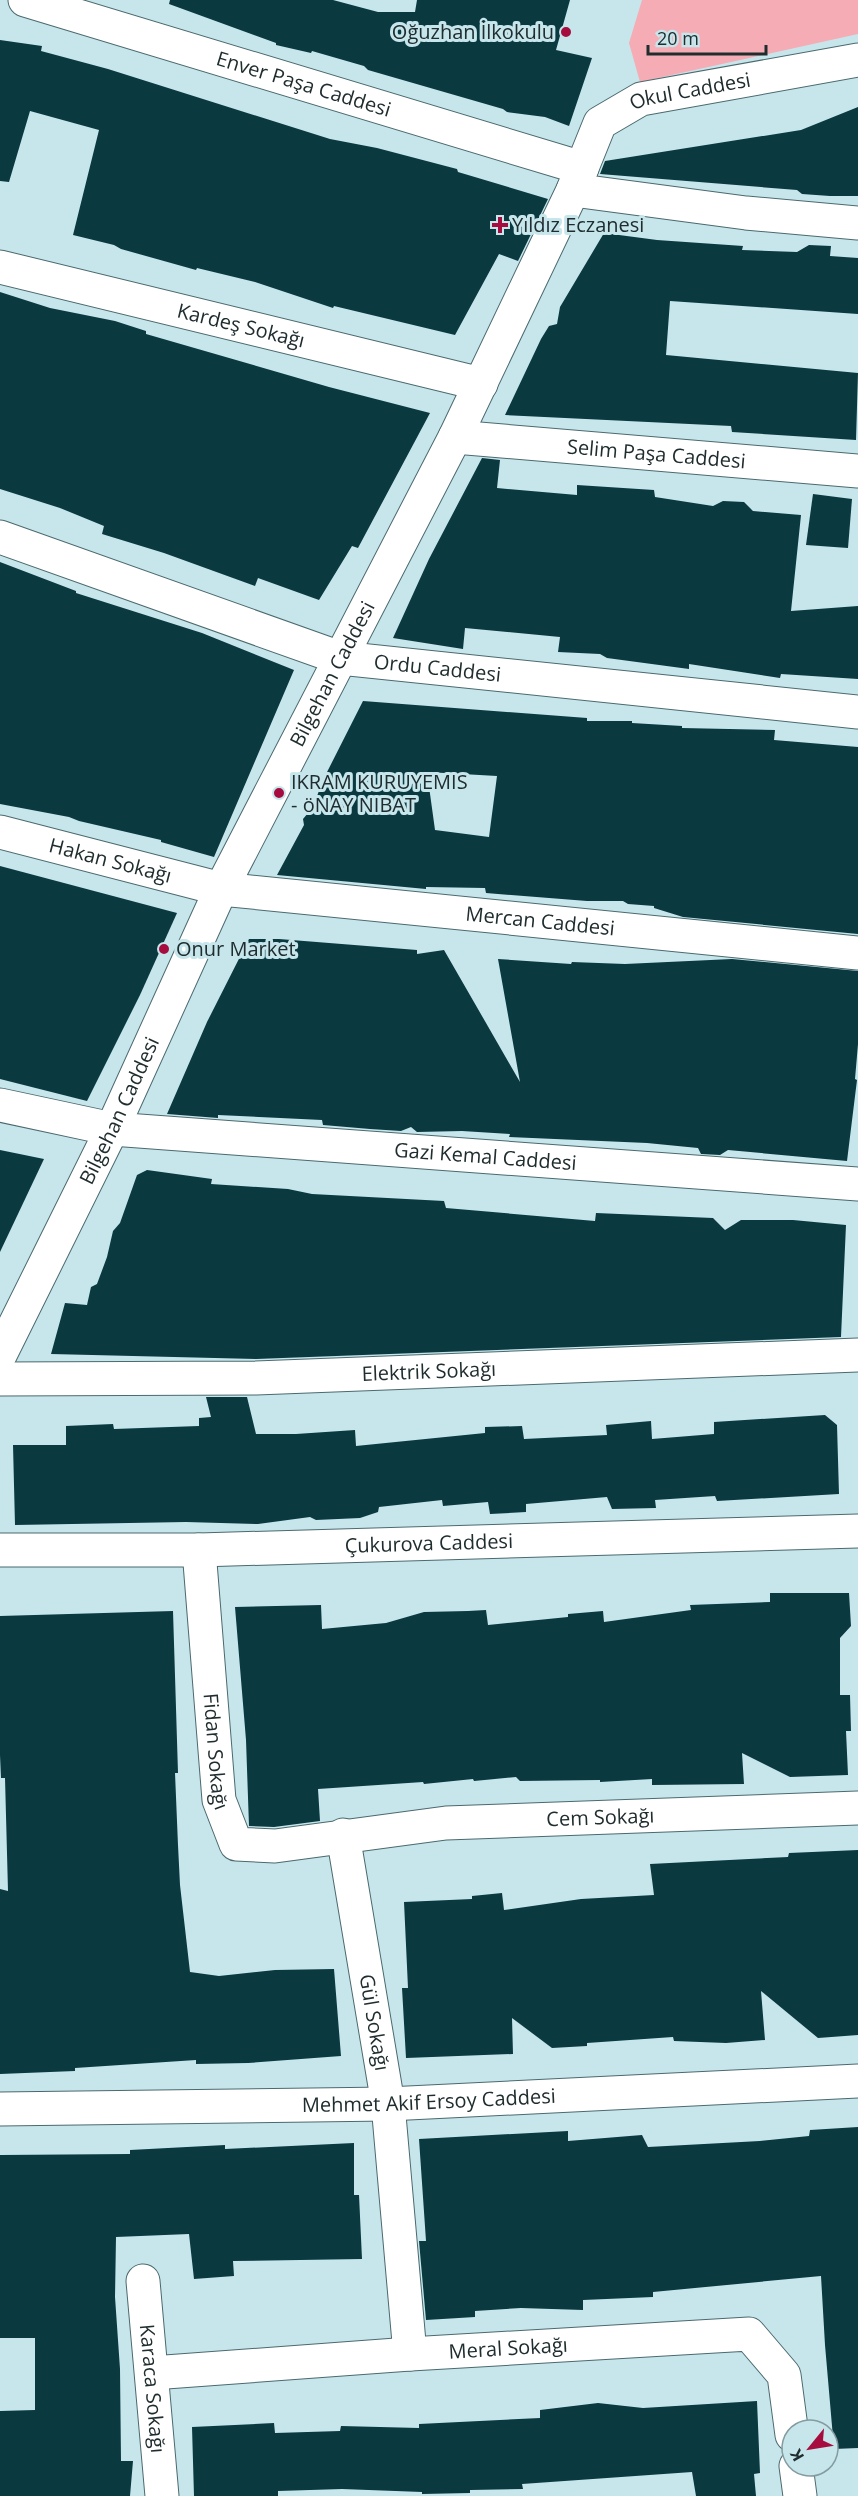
<svg xmlns="http://www.w3.org/2000/svg" width="858" height="2496" font-family="'Open Sans',sans-serif">
<style>
.green{fill:#f6acb4}
.building{fill:#0a3940;fill-rule:evenodd}
.lines{fill:none;stroke-linecap:round;stroke-linejoin:round}
.street-casing{stroke:#4b696e;stroke-width:35}
.secondary-casing{stroke:#4b696e;stroke-width:35}
.street{stroke:#fff;stroke-width:33}
.secondary{stroke:#fff;stroke-width:33}
.poi-dot{fill:#a60c3e;stroke:#c6e6ec;stroke-width:2}
.labels{text-anchor:middle;stroke-width:6;stroke-linejoin:round;paint-order:stroke}
.poi-label{font-size:20px;fill:#202d2f;stroke:#c6e6ec;text-anchor:start}
.street-label{font-size:20px;fill:#202d2f;stroke:#c6e6ec}
</style>
<rect width="100%" height="100%" fill="#c6e6ec"/>
<polygon class="green" points="642,0 858,0 858,34 640,82 629,43"/>
<g class="building">
<polygon points="170,0 333,0 378,12 415,12 417,0 570,0 556,50 592,58 569,126 545,117 507,112 503,109 368,70 364,66 312,51 311,53 276,45 276,43 169,4"/>
<polygon points="0,40 42,46 41,51 108,69 330,139 377,148 457,169 458,172 548,199 518,261 499,254 455,335 334,306 333,308 255,282 197,268 196,270 121,249 114,245 73,235 99,130 30,111 9,182 0,181"/>
<polygon points="858,107 858,196 830,196 802,194 797,190 600,174 605,161 801,130"/>
<polygon points="604,233 657,240 743,246 742,250 797,252 809,245 831,246 830,256 858,258 858,314 670,301 666,355 858,373 856,440 732,432 731,426 505,415 541,339 549,326 557,324 560,307"/>
<polygon points="0,292 50,308 115,321 146,331 146,334 329,387 430,413 358,548 352,546 319,600 258,578 255,586 164,553 102,534 104,526 60,508 0,489"/>
<polygon points="482,458 500,460 497,488 577,495 577,485 654,490 655,497 713,506 723,501 744,502 753,511 801,515 791,611 858,606 858,679 781,674 780,678 689,664 689,669 607,658 600,654 558,652 560,637 465,628 463,649 393,638 429,559"/>
<polygon points="813,494 852,499 848,548 806,545"/>
<polygon points="0,562 76,591 76,593 202,633 294,670 214,857 161,842 161,840 79,821 69,817 0,804"/>
<path d="M363 701 587 718V721H632V723L682 726V728L775 730 774 740 858 747V934L683 917 654 908V906L628 904 623 901H587L486 893 485 888 426 887V889L277 875 304 825 303 819 313 807 323 780ZM427 772 497 776 489 837 435 830Z"/>
<polygon points="0,866 177,913 140,995 87,1101 0,1079"/>
<polygon points="249,939 279,939 417,950 417,954 444,950 520,1082 498,959 571,964 572,962 625,964 732,959 858,971 858,1044 855,1079 857,1080 847,1161 728,1150 720,1155 701,1154 698,1148 647,1143 509,1137 510,1134 462,1131 417,1132 411,1127 401,1131 370,1129 323,1125 322,1120 218,1115 218,1118 167,1114 207,1022"/>
<polygon points="0,1150 44,1159 0,1252"/>
<polygon points="147,1170 212,1179 211,1184 288,1189 312,1194 444,1201 446,1208 595,1221 596,1213 713,1218 725,1230 741,1220 793,1220 846,1225 841,1337 256,1359 51,1354 65,1303 87,1305 91,1287 97,1284 107,1257 113,1231 120,1223 137,1175"/>
<polygon points="206,1397 247,1397 256,1434 296,1434 355,1430 356,1446 485,1433 485,1427 522,1426 524,1439 607,1435 606,1425 651,1421 652,1439 714,1434 714,1422 825,1415 837,1425 839,1494 717,1501 715,1496 655,1500 656,1508 612,1509 607,1497 526,1504 526,1512 490,1514 488,1502 443,1506 442,1500 379,1507 378,1512 360,1518 316,1520 310,1517 258,1524 186,1522 15,1525 13,1445 66,1445 66,1426 113,1424 114,1429 199,1426 199,1418 211,1417"/>
<polygon points="770,1593 849,1593 851,1626 840,1638 840,1695 850,1695 851,1731 846,1731 848,1775 790,1777 742,1753 744,1784 652,1785 652,1779 600,1782 600,1780 520,1781 516,1777 474,1781 473,1779 424,1784 423,1782 318,1789 320,1821 274,1827 249,1826 246,1740 235,1607 321,1605 322,1629 386,1623 424,1612 468,1611 486,1610 488,1625 568,1617 568,1614 603,1611 604,1622 691,1610 690,1605 770,1602"/>
<polygon points="173,1611 178,1773 175,1773 178,1845 180,1885 190,1972 219,1976 275,1970 334,1969 341,2056 248,2063 196,2064 196,2060 75,2068 75,2071 0,2074 0,1889 8,1891 5,1778 1,1778 0,1755 0,1616"/>
<polygon points="858,1850 858,2035 818,2038 761,1991 765,2040 726,2043 674,2041 673,2037 587,2043 587,2046 552,2048 512,2018 513,2054 406,2058 402,1988 408,1988 404,1902 472,1899 472,1896 502,1893 504,1910 581,1899 654,1895 650,1864 788,1857 789,1853"/>
<polygon points="858,2127 858,2448 834,2449 825,2345 821,2276 653,2292 653,2297 583,2300 583,2310 521,2308 475,2311 475,2317 426,2320 419,2241 426,2241 419,2139 568,2131 568,2141 642,2135 648,2147 760,2141 809,2136 810,2130"/>
<polygon points="354,2143 354,2195 359,2195 362,2259 233,2261 234,2276 194,2279 189,2234 116,2237 115,2297 120,2369 121,2461 133,2461 130,2496 0,2496 0,2411 35,2410 35,2338 0,2338 0,2155 130,2154 130,2150 225,2145 225,2149"/>
<polygon points="757,2401 760,2473 754,2474 756,2496 696,2496 692,2472 522,2484 523,2489 470,2490 470,2493 422,2494 422,2492 342,2489 278,2491 278,2496 194,2496 192,2427 274,2423 275,2433 340,2431 341,2426 419,2428 419,2424 540,2418 540,2410 598,2403 643,2408"/>
</g>
<g class="lines">
<g class="street-casing">
<g id="street">
<path id="s1" d="M25 0 582 168"/>
<polyline points="573,190 746,213 858,223"/>
<path id="s2" d="M0 267 481 384"/>
<path id="s3" d="M455 437 858 471"/>
<polyline points="0,537 340,658"/>
<path id="s4" d="M0 832 221 889 858 953"/>
<path id="s5" d="M0 1105 112 1129 858 1184"/>
<path id="s6" d="M0 1379 256 1378 858 1355"/>
<path id="s7" d="M0 1550H199L858 1531"/>
<path id="s8" d="M199 1550 219 1800 236 1844 275 1846 446 1823 858 1808"/>
<path id="s9" d="M343 1835 388 2104 410 2354"/>
<path id="s10" d="M0 2109 388 2104 858 2081"/>
<path id="s11" d="M143 2281 162 2496"/>
<path id="s12" d="M152 2373 410 2354 749 2334 784 2375 792 2435"/>
<polyline points="796,2466 800,2496"/>
</g>
</g>
<g class="secondary-casing">
<g id="secondary">
<path id="s13" d="M340 658 858 712"/>
<path id="s14" d="M0 1355 112 1129 221 889 455 437 573 190 600 123 641 99 858 60"/>
</g>
</g>
<use href="#street" class="street"/>
<use href="#secondary" class="secondary"/>
</g>
<g class="poi-dot">
<circle cx="566" cy="32" r="6"/>
<path d="M497 216h6v6h6v6h-6v6h-6v-6h-6v-6h6z"/>
<circle cx="279" cy="793" r="6"/>
<circle cx="164" cy="949" r="6"/>
</g>
<g class="labels">
<g class="poi-label">
<text x="554" y="39" text-anchor="end">Oğuzhan İlkokulu</text>
<text x="512" y="232">Yıldız Eczanesi</text>
<text x="291" y="789">IKRAM KURUYEMIS<tspan x="291" dy="23">- öNAY NIBAT</tspan></text>
<text x="176" y="956">Onur Market</text>
</g>
<g class="street-label">
<text dy="7" stroke="none"><textPath href="#s1" startOffset="291">Enver Paşa Caddesi</textPath></text>
<text dy="7" stroke="none"><textPath href="#s14" startOffset="1468">Okul Caddesi</textPath></text>
<text dy="7" stroke="none"><textPath href="#s2" startOffset="248">Kardeş Sokağı</textPath></text>
<text dy="7" stroke="none"><textPath href="#s3" startOffset="202">Selim Paşa Caddesi</textPath></text>
<text dy="7" stroke="none"><textPath href="#s13" startOffset="98">Ordu Caddesi</textPath></text>
<text dy="7" stroke="none"><textPath href="#s14" startOffset="758">Bilgehan Caddesi</textPath></text>
<text dy="7" stroke="none"><textPath href="#s4" startOffset="114">Hakan Sokağı</textPath></text>
<text dy="7" stroke="none"><textPath href="#s4" startOffset="549">Mercan Caddesi</textPath></text>
<text dy="7" stroke="none"><textPath href="#s14" startOffset="272">Bilgehan Caddesi</textPath></text>
<text dy="7" stroke="none"><textPath href="#s5" startOffset="489">Gazi Kemal Caddesi</textPath></text>
<text dy="7" stroke="none"><textPath href="#s6" startOffset="429">Elektrik Sokağı</textPath></text>
<text dy="7" stroke="none"><textPath href="#s7" startOffset="429">Çukurova Caddesi</textPath></text>
<text dy="7" stroke="none"><textPath href="#s8" startOffset="202">Fidan Sokağı</textPath></text>
<text dy="7" stroke="none"><textPath href="#s8" startOffset="664">Cem Sokağı</textPath></text>
<text dy="7" stroke="none"><textPath href="#s9" startOffset="190">Gül Sokağı</textPath></text>
<text dy="7" stroke="none"><textPath href="#s10" startOffset="429">Mehmet Akif Ersoy Caddesi</textPath></text>
<text dy="7" stroke="none"><textPath href="#s12" startOffset="357">Meral Sokağı</textPath></text>
<text dy="7" stroke="none"><textPath href="#s11" startOffset="108">Karaca Sokağı</textPath></text>
</g>
</g>
<g transform="translate(810 2448) rotate(240)"><circle r="28" fill="#c6e6ec" stroke="#849ca0" stroke-width="1.5"/>
<path d="M0-4.5L10 22L0 15L-10 22Z" fill="#a60c3e"/>
<text y="-9" font-size="16" font-weight="bold" text-anchor="middle" fill="#202d2f">K</text>
</g>
<path d="M648 45v9h118v-9" fill="none" stroke="#202d2f" stroke-width="3"/>
<text x="657" y="45" font-size="18" fill="#202d2f" stroke="#c6e6ec" stroke-width="4.5" paint-order="stroke">20 m</text>
</svg>
